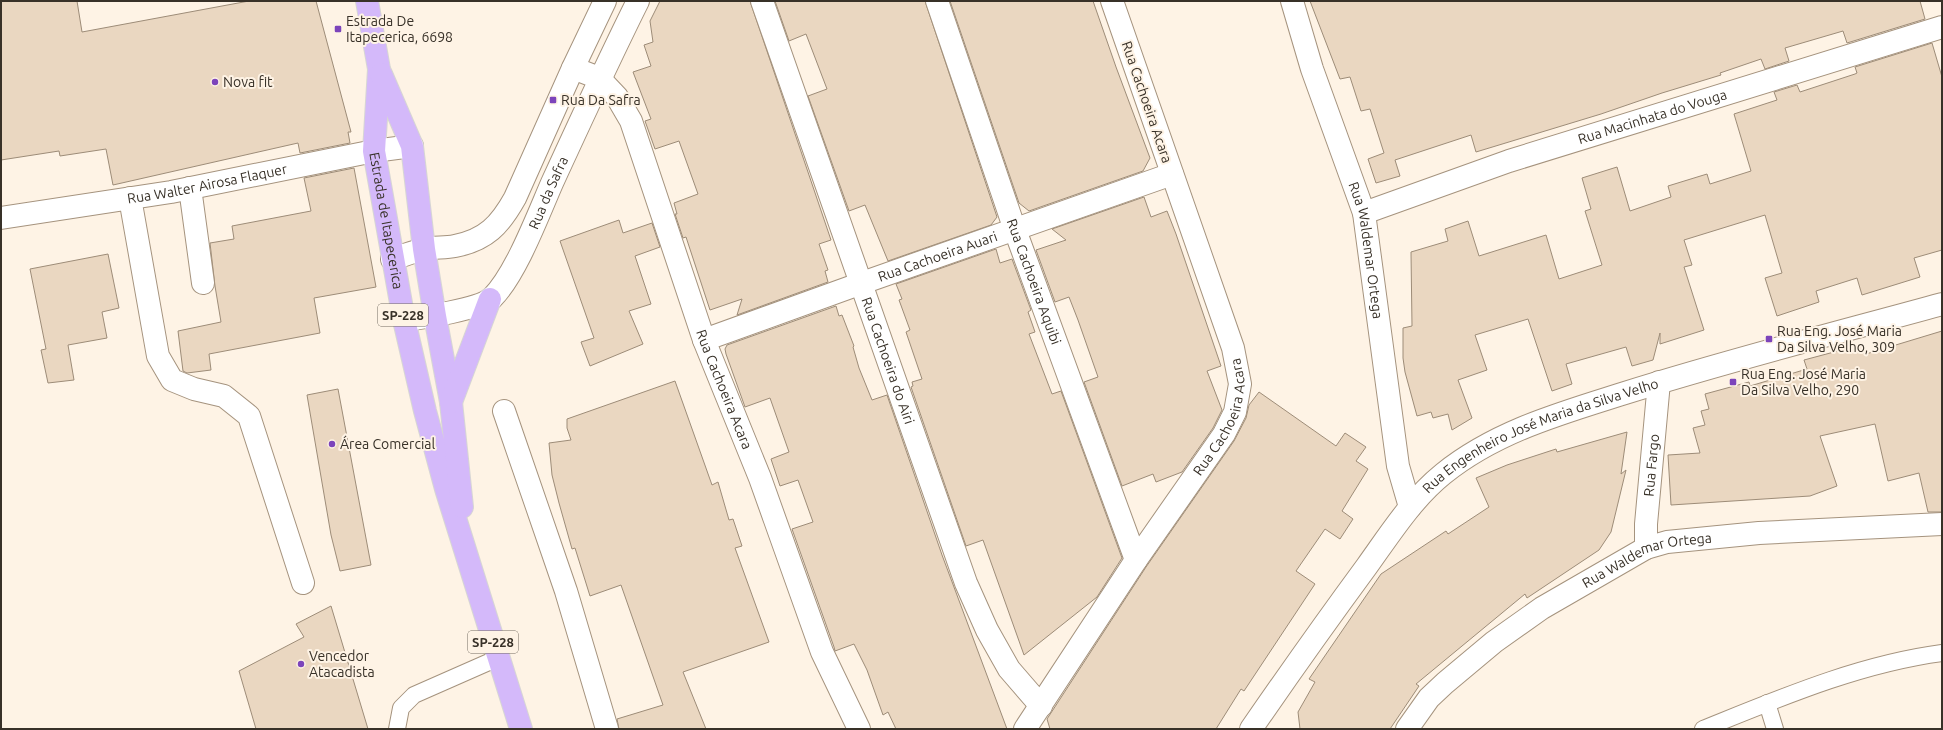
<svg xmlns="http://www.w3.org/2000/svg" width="1943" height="730" font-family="Ubuntu,sans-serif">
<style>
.building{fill:#ead7c1;stroke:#9d8c78}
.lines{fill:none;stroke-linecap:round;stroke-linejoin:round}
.service-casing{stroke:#a5937e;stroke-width:18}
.minor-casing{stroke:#a5937e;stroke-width:24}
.secondary-casing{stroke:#a5937e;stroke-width:24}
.primary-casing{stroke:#d7d6d4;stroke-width:24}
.service{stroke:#fff;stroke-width:16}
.minor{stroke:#fff;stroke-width:22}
.secondary{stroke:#fff;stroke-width:22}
.primary{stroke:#d4b9fa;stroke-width:22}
.poi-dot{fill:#7c44bb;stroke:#fef3e5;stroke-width:1.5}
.labels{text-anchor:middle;stroke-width:4;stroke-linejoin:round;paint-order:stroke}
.shield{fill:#fef3e5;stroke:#736b61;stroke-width:1}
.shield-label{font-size:13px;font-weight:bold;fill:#383128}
.poi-label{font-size:14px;fill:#383128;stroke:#fef3e5;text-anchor:start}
.street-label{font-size:14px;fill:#383128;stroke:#fef3e5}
</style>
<rect width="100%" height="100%" fill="#fef3e5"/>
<g class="building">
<polygon points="1,1 77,1 82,32 249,1 316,1 351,132 348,132 350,143 300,153 298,143 113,185 106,149 60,156 59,151 1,160"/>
<polygon points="660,1 750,1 831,240 819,244 828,270 825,271 828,282 737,315 742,299 710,310 686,237 683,238 675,214 677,214 674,203 698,194 679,141 655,149 645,121 651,119 633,72 651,66 644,45 653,42 650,21"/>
<polygon points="775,1 925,1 997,217 991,225 888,261 865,205 849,211 808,96 827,89 806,34 789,41"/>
<polygon points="950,1 1093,1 1116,67 1150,158 1143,171 1029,211 1019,203"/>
<polygon points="1310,1 1920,1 1925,19 1847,43 1843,31 1785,48 1789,61 1765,69 1761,59 1720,73 1721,75 1662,93 1601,114 1476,152 1471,135 1395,160 1400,176 1376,183 1368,159 1384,153 1370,109 1361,111 1350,77 1340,79"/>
<polygon points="1932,43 1942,77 1942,250 1914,258 1920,277 1862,295 1857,278 1816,291 1819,302 1777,316 1765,278 1782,273 1765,215 1684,240 1692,265 1684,267 1704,330 1660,344 1660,333 1653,360 1632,366 1626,347 1566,364 1572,384 1552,391 1528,319 1475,335 1487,370 1458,380 1472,418 1452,430 1448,414 1433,418 1431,412 1417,416 1405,372 1403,358 1403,328 1412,326 1411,252 1448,241 1445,229 1468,221 1479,256 1546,235 1559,279 1602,265 1585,211 1591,209 1582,178 1617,167 1630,211 1671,197 1668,186 1707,174 1710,184 1751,171 1734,114 1777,100 1774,92 1797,85 1800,92 1855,74 1857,73 1855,67"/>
<polygon points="354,168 376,287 314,298 320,333 209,354 211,370 187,373 183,371 178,331 221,322 215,286 210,243 234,239 232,226 311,211 304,178"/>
<polygon points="1144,197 1151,217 1167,211 1176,234 1221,366 1207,371 1222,410 1213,428 1182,472 1156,482 1153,474 1122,486 1084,382 1098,377 1078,320 1069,297 1055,302 1036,250 1066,240 1052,229"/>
<polygon points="619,220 623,233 652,223 660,247 635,256 651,304 629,311 643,344 590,366 581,342 594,338 560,241"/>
<polygon points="996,249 1000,263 1012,259 1031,310 1028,312 1035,332 1029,334 1052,394 1061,391 1122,558 1097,597 1024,655 983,540 966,546 911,387 913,386 912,382 922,379 906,332 910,330 899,300 902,299 896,284"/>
<polygon points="108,254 119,308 102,312 107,338 68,345 74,380 48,383 41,350 46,349 30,269"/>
<polygon points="836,306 839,316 842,315 854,346 853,347 859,368 872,400 887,395 942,555 1007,729 896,729 888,712 883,715 867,670 854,644 835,651 834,647 792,529 813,522 798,480 780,486 771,459 789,452 770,398 745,407 726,354 725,349 727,345"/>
<polygon points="1942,331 1942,512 1928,512 1919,473 1888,481 1875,424 1820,436 1837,486 1810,496 1671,505 1668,455 1700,453 1693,428 1705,425 1701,411 1709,409 1705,394 1749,382 1750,386 1807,369 1804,360 1864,344 1866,354"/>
<polygon points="675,381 712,485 718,482 729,520 733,519 742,546 735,548 769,642 683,672 706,729 619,729 617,719 663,705 621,585 590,596 575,548 572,549 559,503 552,475 549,443 571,440 567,428 567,419"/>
<polygon points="338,389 371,565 340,571 331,535 307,395"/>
<polygon points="1259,392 1336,446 1345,433 1366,447 1356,461 1368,469 1342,511 1353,519 1340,539 1325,529 1296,571 1315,584 1244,691 1241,689 1216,729 1050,729 1047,719 1146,567 1234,441 1246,418 1249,405"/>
<polygon points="1627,432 1621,474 1626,470 1611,532 1599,550 1527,598 1525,594 1416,684 1419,686 1390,729 1300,729 1298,712 1315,682 1309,679 1381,574 1446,531 1448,534 1489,507 1476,478 1507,465 1556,449 1557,452"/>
<polygon points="331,606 368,729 256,729 239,671 304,637 296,624"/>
</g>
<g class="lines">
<g class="service-casing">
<g id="service">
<polyline points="1767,703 1775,729"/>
<polyline points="397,729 401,708 414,695 498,658"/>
<path d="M1703 729C1780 698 1859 664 1942 653"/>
</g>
</g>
<g class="minor-casing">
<g id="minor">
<path id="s1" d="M762 1 966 583 987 630 1009 669 1041 706"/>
<path id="s2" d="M937 1 1015 230 1136 560"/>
<path id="s3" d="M1292 1 1312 69 1364 213 1398 466 1410 507"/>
<path id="s4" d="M573 68 599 78 617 97 631 121 704 340 760 478 822 652 859 729"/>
<polyline points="190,188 203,283"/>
<polyline points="130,198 158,356 172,380 194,389 224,396 249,416 303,583"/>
<path id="s5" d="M1364 213 1509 161 1942 27"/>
<path id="s6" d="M1 218 171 192 374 151 412 146"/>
<path id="s7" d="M704 340 862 283 1172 174"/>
<polyline points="504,411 566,591 607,729"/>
<path id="s8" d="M1646 548V524L1659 382"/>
<path id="s9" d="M1025 729 1136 560 1224 434 1235 412 1240 384 1233 348 1112 1"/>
<path id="s10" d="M1251 729C1289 674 1328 619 1367 566 1390 534 1412 499 1443 474 1496 431 1562 413 1625 393 1730 360 1836 333 1942 304"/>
<path id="s11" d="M1407 729 1429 698 1445 683 1494 642 1542 608 1646 548 1667 542 1759 533 1942 524"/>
</g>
</g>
<g class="secondary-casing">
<g id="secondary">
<path d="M392 259C403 256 414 251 425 249 435 247 445 248 455 246 486 240 500 225 515 198L573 68 605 1"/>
<path id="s12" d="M404 320C422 318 480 309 492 298 516 274 538 215 552 183 580 122 608 61 638 1"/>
</g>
</g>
<g class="primary-casing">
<g id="primary">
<path id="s13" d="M367 1 379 69 374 151 404 320 425 411 446 489 521 729"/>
<polyline points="381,74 412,146 424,249 435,316 451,402 462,507"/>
<polyline points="451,402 490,299"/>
</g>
</g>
<use href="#service" class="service"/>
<use href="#minor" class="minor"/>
<use href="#secondary" class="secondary"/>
<use href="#primary" class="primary"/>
</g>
<g class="poi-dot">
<rect x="334" y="25" width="8" height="8" rx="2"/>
<circle cx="215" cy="82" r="4"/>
<rect x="549" y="96" width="8" height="8" rx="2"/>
<rect x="1765" y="335" width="8" height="8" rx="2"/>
<rect x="1729" y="378" width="8" height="8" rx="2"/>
<circle cx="332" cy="444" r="4"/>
<circle cx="301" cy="664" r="4"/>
</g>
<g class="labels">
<g class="shield">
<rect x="378" y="304" width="50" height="22" rx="3"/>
<rect x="468" y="631" width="50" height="22" rx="3"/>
</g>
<g class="shield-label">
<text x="403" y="320">SP-228</text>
<text x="493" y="647">SP-228</text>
</g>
<g class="poi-label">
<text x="346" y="26">Estrada De<tspan x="346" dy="16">Itapecerica, 6698</tspan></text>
<text x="223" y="87">Nova fit</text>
<text x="561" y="105">Rua Da Safra</text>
<text x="1777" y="336">Rua Eng. José Maria<tspan x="1777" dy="16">Da Silva Velho, 309</tspan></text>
<text x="1741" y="379">Rua Eng. José Maria<tspan x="1741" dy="16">Da Silva Velho, 290</tspan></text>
<text x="340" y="449">Área Comercial</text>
<text x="309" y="661">Vencedor<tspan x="309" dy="16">Atacadista</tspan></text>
</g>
<g class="street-label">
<text transform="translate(1147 102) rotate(71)" y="5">Rua Cachoeira Acara</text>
<text dy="5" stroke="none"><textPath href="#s5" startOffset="304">Rua Macinhata do Vouga</textPath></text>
<text dy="5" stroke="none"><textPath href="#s6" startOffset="209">Rua Walter Airosa Flaquer</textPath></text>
<text dy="5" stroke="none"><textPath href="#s12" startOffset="211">Rua da Safra</textPath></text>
<text dy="5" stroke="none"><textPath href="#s13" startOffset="222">Estrada de Itapecerica</textPath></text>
<text dy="5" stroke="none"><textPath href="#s3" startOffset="261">Rua Waldemar Ortega</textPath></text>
<text dy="5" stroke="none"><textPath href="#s7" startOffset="248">Rua Cachoeira Auari</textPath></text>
<text dy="5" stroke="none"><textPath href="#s2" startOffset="297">Rua Cachoeira Aquibi</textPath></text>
<text dy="5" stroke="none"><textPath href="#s1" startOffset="381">Rua Cachoeira do Airi</textPath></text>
<text dy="5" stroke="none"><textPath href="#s4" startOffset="366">Rua Cachoeira Acara</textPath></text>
<text dy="5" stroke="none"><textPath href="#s9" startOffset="371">Rua Cachoeira Acara</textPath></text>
<text dy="5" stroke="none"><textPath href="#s10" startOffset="425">Rua Engenheiro José Maria da Silva Velho</textPath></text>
<text dy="5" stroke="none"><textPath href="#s8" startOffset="83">Rua Fargo</textPath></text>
<text dy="5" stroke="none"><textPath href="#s11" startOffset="300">Rua Waldemar Ortega</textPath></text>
</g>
</g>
<rect width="1943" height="730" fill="none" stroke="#383128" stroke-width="4"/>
</svg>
